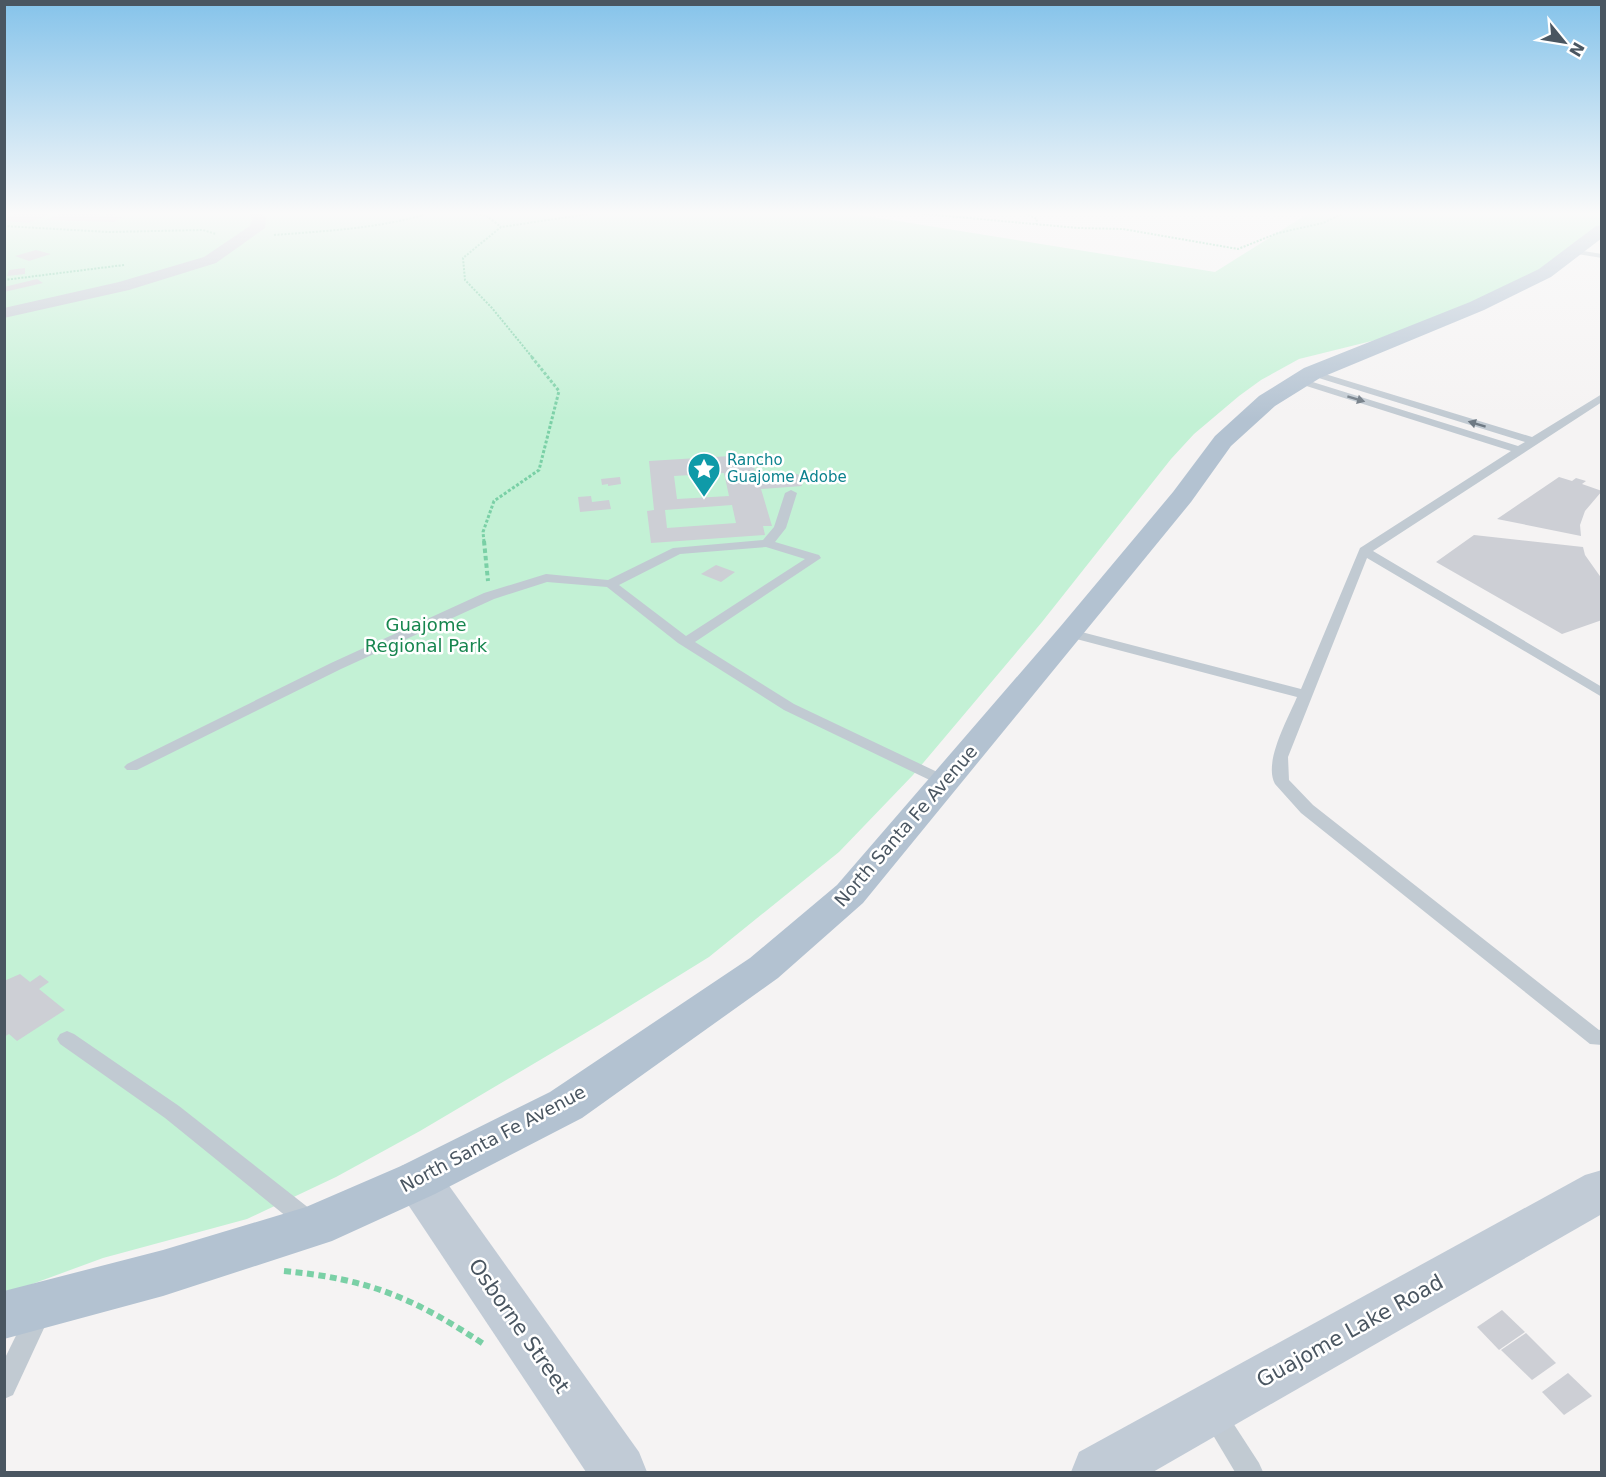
<svg xmlns="http://www.w3.org/2000/svg" width="1606" height="1477" font-family="'DejaVu Sans',sans-serif">
<style>
.green{fill:#c3f1d5}
.building{fill:#cdcfd5;fill-rule:evenodd}
.lines{fill:none;stroke-linecap:round;stroke-linejoin:round}
.path-far3{stroke:#7ad0a6;stroke-width:2;stroke-dasharray:2 1.5;stroke-linecap:butt}
.path-far2{stroke:#7ad0a6;stroke-width:3;stroke-dasharray:3 2;stroke-linecap:butt}
.path-far1{stroke:#7ad0a6;stroke-width:4;stroke-dasharray:4.5 3;stroke-linecap:butt}
.path{stroke:#7ad0a6;stroke-width:6;stroke-dasharray:7 4.5;stroke-linecap:butt}
.lane{fill:#c1cad2;fill-rule:evenodd}
.street{fill:#c1cad2;fill-rule:evenodd}
.secondary{fill:#c1cbd6;fill-rule:evenodd}
.primary{fill:#b3c2d1;fill-rule:evenodd}
.oneway{fill:#6e7983}
.labels{text-anchor:middle;stroke-width:5;stroke-linejoin:round;paint-order:stroke}
.far-culture-label{font-size:15px;fill:#0d838f;stroke:#fff;text-anchor:start}
.park-label{font-size:18px;fill:#17864f;stroke:#fff}
.street-label{font-size:18px;fill:#4a5661;stroke:#fff}
.near-street-label{font-size:21px;fill:#4a5661;stroke:#fff}
</style>
<rect width="100%" height="100%" fill="#f5f3f3"/>
<polygon class="green" points="5,213 848,213 1215,272 1309,213 1601,213 1601,233 1559,263 1408,332 1299,359 1261,380 1239,396 1194,434 1171,459 1042,622 913,775 839,852 709,957 599,1025 420,1131 336,1177 247,1219 103,1258 5,1294"/>
<g class="building">
<polygon points="18,213 51,213 29,223 4,221 4,219"/>
<polygon points="60,213 103,213 97,216 102,216 108,213 119,213 113,217 122,217 114,222 47,220"/>
<polygon points="36,250 51,254 29,261 15,256"/>
<polygon points="25,268 25,274 7,276 9,270"/>
<polygon points="37,279 43,283 4,292 4,287"/>
<path d="M746 455 755 457 757 466H754L756 477 798 474 802 486 761 489 772 526H763L765 535 651 543 647 511 654 510 649 461ZM724 473 729 496 677 499 674 476ZM732 505 736 523 667 528 665 510Z"/>
<polygon points="620,477 621,484 608,486 608,484 602,485 601,479"/>
<polygon points="1559,477 1572,481 1576,478 1586,481 1582,484 1602,491 1585,511 1580,525 1581,536 1497,519"/>
<polygon points="591,496 592,502 609,500 611,509 580,512 578,497"/>
<polygon points="1474,535 1583,547 1585,555 1602,579 1602,620 1562,634 1436,562"/>
<polygon points="716,565 735,572 721,582 701,574"/>
<polygon points="20,974 30,982 40,975 49,982 39,989 65,1010 17,1041 9,1034 4,1037 4,981"/>
<polygon points="1502,1310 1525,1332 1499,1350 1477,1327"/>
<polygon points="1526,1333 1556,1363 1532,1380 1501,1350"/>
<polygon points="1568,1373 1592,1396 1564,1415 1542,1392"/>
</g>
<g class="lines">
<g class="path-far3">
<polyline points="469,213 487,216 501,227"/>
<polyline points="914,213 1078,228 1123,229 1238,249 1278,233 1323,223 1344,213"/>
<polyline points="1025,213 1037,219 1036,224"/>
<polyline points="4,226 108,232 203,230 216,234"/>
<path d="M274 235C324 231 374 229 423 215L422 213"/>
<polyline points="4,280 124,265"/>
<polyline points="532,357 492,308 465,280 463,258 501,227 595,213"/>
</g>
<polyline class="path-far2" points="484,542 483,532 494,501 539,470 559,391 531,356"/>
<polyline class="path-far1" points="484,541 488,581"/>
<path class="path" d="M284 1271C369 1279 414 1298 485 1345"/>
<g class="lane">
<polygon points="1571,249 1602,254 1602,258 1571,253"/>
<path d="M1312 370 1532 437 1602 394V402L1373 551 1602 687V697L1367 558 1288 757 1289 780 1313 805 1599 1030 1602 1029V1045L1590 1044 1301 813 1275 784C1263 762 1288 719 1297 697L1065 636 1063 633 1070 629 1301 689 1360 548 1511 451 1297 383V379H1303L1518 446 1525 442 1309 375 1307 373Z"/>
<path d="M791 490 797 493 786 528 775 542 819 555 821 558 695 642 794 704 952 779 954 782 952 785H940L784 710 678 643 607 587 547 582 494 599 341 669 137 770H127L124 767 127 764 331 663 484 593 546 574 608 580 673 548 763 540 774 527 785 493ZM766 547 805 559 686 636 619 585 680 554Z"/>
<polygon points="67,1031 74,1034 179,1106 319,1216 322,1223 319,1230 311,1233 303,1230 165,1118 60,1044 57,1039 60,1034"/>
<polygon points="39,1302 47,1305 51,1313 13,1395 4,1399 4,1360 31,1305"/>
<polygon points="1213,1403 1222,1406 1259,1463 1263,1472 1235,1472 1201,1415 1204,1406"/>
</g>
<polygon class="street" points="248,213 262,213 266,219 265,228 216,263 129,290 4,318 4,308 119,282 204,257 250,226 252,219"/>
<g class="secondary">
<polygon points="418,1160 435,1166 639,1452 647,1472 586,1472 401,1194 394,1180 401,1166"/>
<polygon points="1602,1170 1602,1214 1153,1472 1071,1472 1079,1452 1585,1175"/>
</g>
<polygon class="primary" points="1602,225 1602,238 1551,277 1484,310 1320,378 1275,406 1231,446 1191,502 863,903 778,978 582,1118 435,1194 332,1241 163,1296 4,1339 4,1291 163,1250 306,1207 401,1166 550,1092 750,958 837,885 1060,627 1173,492 1215,436 1259,396 1304,368 1470,302 1539,269 1596,226"/>
</g>
<defs><path id="oneway-solid" d="M-6-.8H1V-3.2L6.5 0L1 3.2V.8H-6Z" transform="scale(1.5)"/></defs>
<g class="oneway">
<use href="#oneway-solid" transform="translate(1356 399) rotate(17)"/>
<use href="#oneway-solid" transform="translate(1477 424) rotate(-163)"/>
</g>
<linearGradient id="sky" x2="0" y2="1"><stop stop-color="#85c3ea"/><stop offset="0.51" stop-color="#fafafa"/><stop offset="1" stop-color="#fafafa" stop-opacity="0"/></linearGradient>
<rect width="1606" height="419" fill="url(#sky)"/>
<defs>
<g id="sight-pin" transform="scale(1.725)"><path d="M0 17L-7.5 6A9.5 9.5 0 1 1 7.5 6Z" fill="#0f9aa8" stroke="#fff"/><path d="M0-6L1.8-2.2L6-1.7L2.9 1.2L3.7 5.4L0 3.3L-3.7 5.4L-2.9 1.2L-6-1.7L-1.8-2.2Z" fill="#fff"/></g>
</defs>
<g fill-rule="evenodd">
<use href="#sight-pin" x="704" y="469"/>
</g>
<g class="labels">
<g class="far-culture-label">
<text x="727" y="465">Rancho<tspan x="727" dy="17">Guajome Adobe</tspan></text>
</g>
<g class="park-label">
<text x="426" y="631">Guajome<tspan x="426" dy="21">Regional Park</tspan></text>
</g>
<g class="street-label">
<text transform="translate(906 826) rotate(-49)" y="6">North Santa Fe Avenue</text>
<text transform="translate(493 1139) rotate(-28)" y="6">North Santa Fe Avenue</text>
</g>
<g class="near-street-label">
<text transform="translate(519 1326) rotate(55)" y="7">Osborne Street</text>
<text transform="translate(1350 1331) rotate(-29)" y="7">Guajome Lake Road</text>
</g>
</g>
<rect width="1606" height="1477" fill="none" stroke="#4a5661" stroke-width="12"/>
<g transform="translate(1564 42) rotate(120)" stroke="#ffffff" stroke-width="4.5" paint-order="stroke">
<path d="M0-4.5L10 22L0 15L-10 22Z" fill="#4a5661"/>
<text y="-9" font-size="16" font-weight="bold" text-anchor="middle" fill="#4a5661">N</text>
</g>
</svg>
